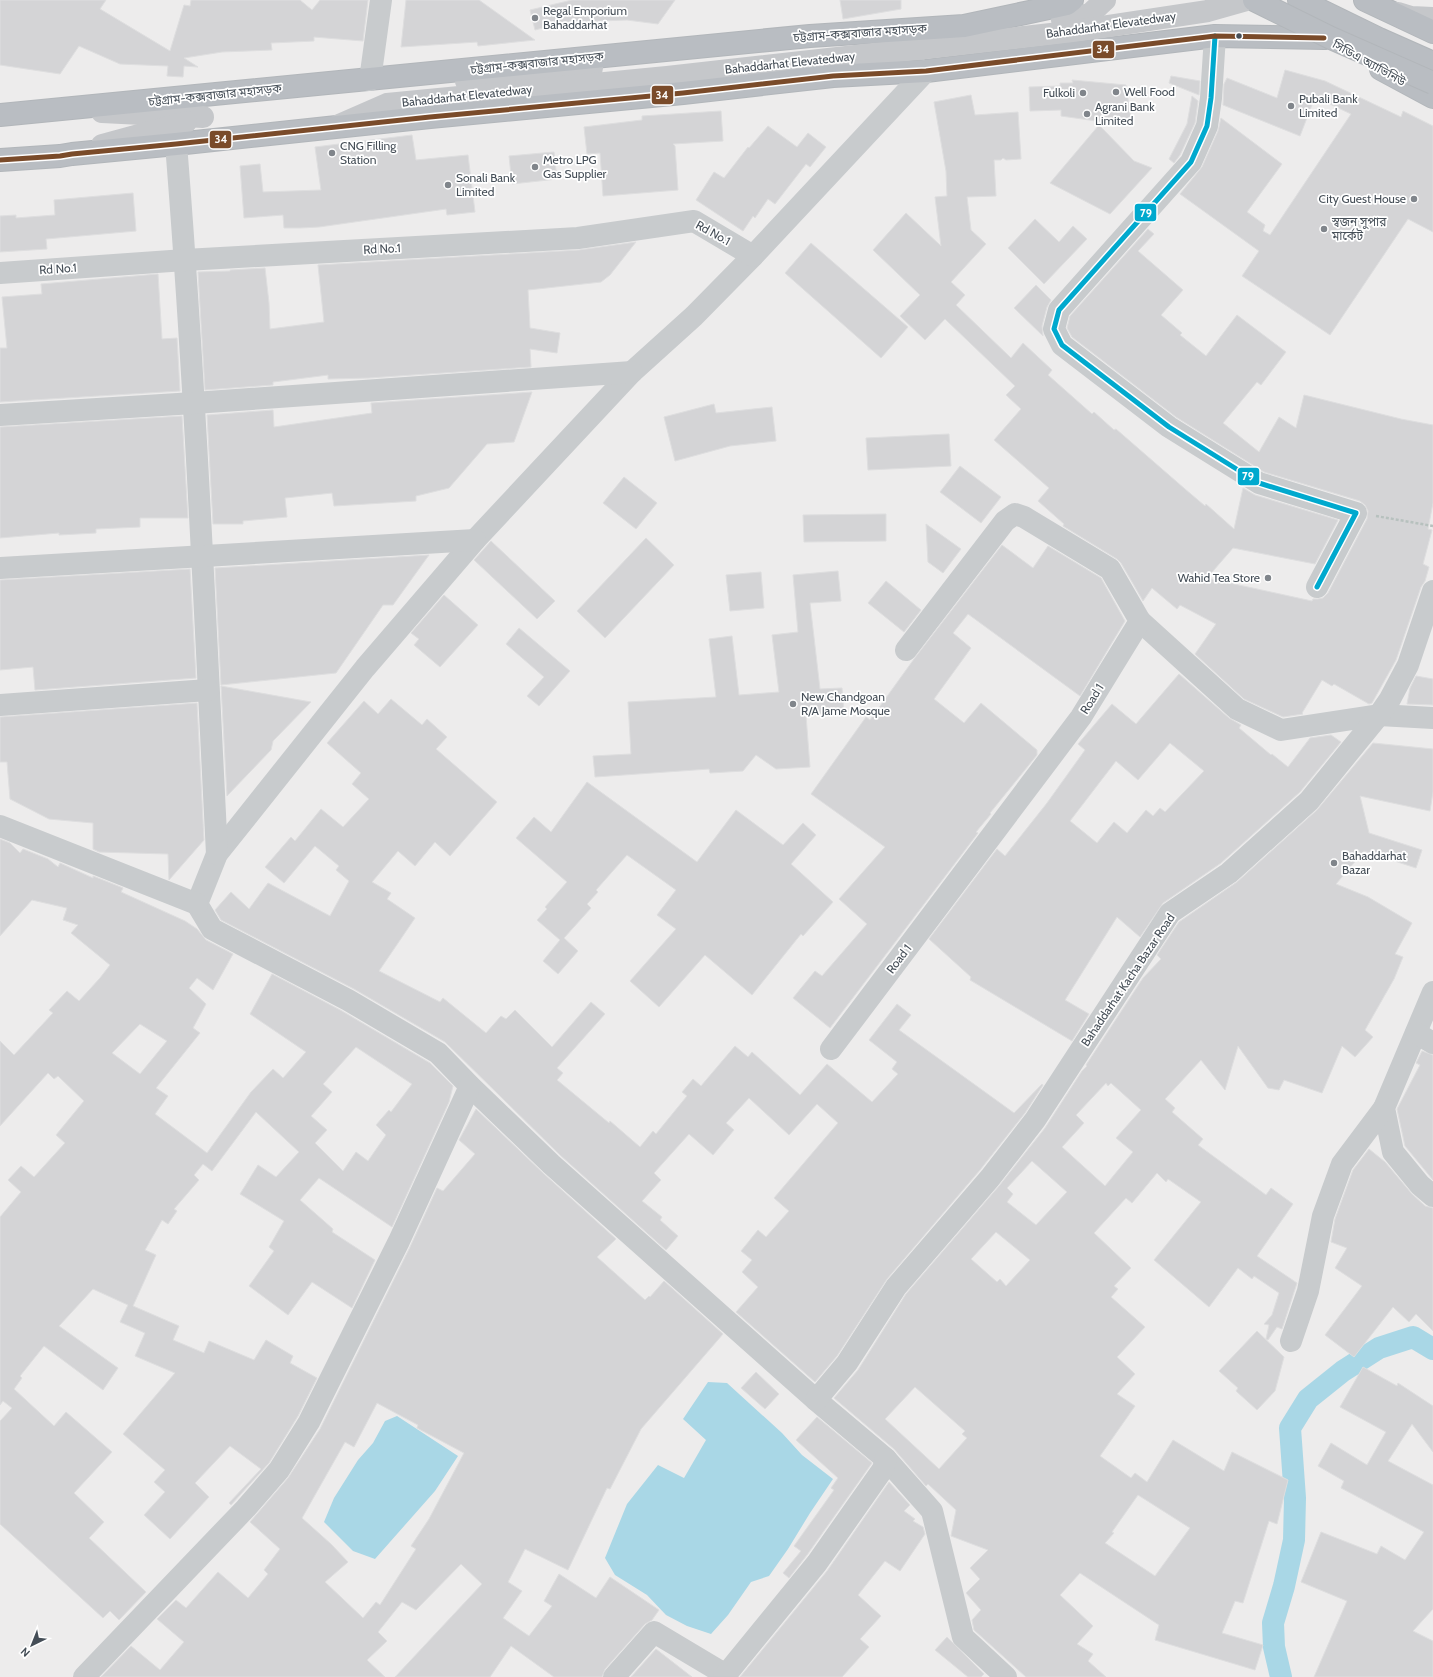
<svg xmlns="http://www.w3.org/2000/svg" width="1433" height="1677" font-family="Cabin,'Noto Sans Bengali',sans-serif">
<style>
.water{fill:#a9d7e6}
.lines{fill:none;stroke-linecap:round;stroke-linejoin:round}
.canal{stroke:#a9d7e6;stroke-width:22}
.building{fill:#d4d4d6;stroke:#dededf;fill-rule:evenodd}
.highway-casing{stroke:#b2b6ba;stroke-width:24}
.path{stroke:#b7c1be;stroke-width:2.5;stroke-dasharray:3 2;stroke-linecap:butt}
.minor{stroke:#c8cbcd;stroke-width:22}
.major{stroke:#c5c7ca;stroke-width:22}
.highway{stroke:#b9bdc2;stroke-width:22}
.highway-bridge-casing{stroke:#b2b6ba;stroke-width:24;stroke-linecap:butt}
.highway-bridge{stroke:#b9bdc2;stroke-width:22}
.bus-1-casing{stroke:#fff;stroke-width:8}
.bus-2-casing{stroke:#fff;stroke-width:8}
.bus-1{stroke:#00a9ce;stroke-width:5}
.bus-2{stroke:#7a4b2a;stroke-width:5}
.poi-dot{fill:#80858b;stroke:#fff;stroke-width:1.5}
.bus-dot{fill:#454e57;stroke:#fff;stroke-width:1.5}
.labels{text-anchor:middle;stroke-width:3.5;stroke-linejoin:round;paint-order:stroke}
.poi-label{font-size:12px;fill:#454e57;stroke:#fff;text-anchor:start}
.street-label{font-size:12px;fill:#454e57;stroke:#fff}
.line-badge{stroke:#fff;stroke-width:1.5}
.badge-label{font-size:11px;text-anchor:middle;font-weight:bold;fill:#fff}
</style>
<rect width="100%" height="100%" fill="#edecec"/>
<g class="water">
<polygon points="708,1382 727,1383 782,1433 802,1455 833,1479 810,1513 788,1549 769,1576 751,1582 728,1615 711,1634 687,1626 666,1615 647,1595 615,1575 605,1558 627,1504 658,1465 684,1478 706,1440 683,1419"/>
<polygon points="397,1416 458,1456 435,1491 375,1559 353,1551 324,1522 334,1498 358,1460 373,1443 385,1421"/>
</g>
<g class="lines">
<polyline class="canal" points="1281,1677 1274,1647 1273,1623 1284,1586 1294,1540 1295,1498 1290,1428 1308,1399 1343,1371 1379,1348 1413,1337 1433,1349"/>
</g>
<g class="building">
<polygon points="0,0 106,0 100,9 170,51 184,5 190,6 191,0 300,0 312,10 320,0 368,0 363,41 314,37 314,41 271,43 272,50 222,52 184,58 198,67 184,66 183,77 167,76 168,66 120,64 79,46 60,74 0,65"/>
<polygon points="406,0 479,0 535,40 478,46 477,42 401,47"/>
<polygon points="572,0 675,0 658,24 627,20 566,22 535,30 530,10"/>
<polygon points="840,0 901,0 901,9 843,19"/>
<polygon points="1285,70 1325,81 1401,117 1403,111 1433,126 1433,232 1408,219 1330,335 1242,276 1259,251 1180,194 1202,167 1218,131 1221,118 1282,164 1247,212 1265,225 1263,231 1270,235 1351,114 1315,97 1300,136 1223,105 1224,84 1227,78 1277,98"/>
<polygon points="1171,76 1200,81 1199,95 1169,83"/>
<polygon points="1072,80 1126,85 1132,126 1061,116 1061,110 1030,111 1029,87 1060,86 1060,83 1073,83"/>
<polygon points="971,95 975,115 1018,112 1021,159 1006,160 1003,158 1001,160 994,160 996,196 967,197 971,230 986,244 951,282 965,295 956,305 1011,358 1023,343 1052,370 1048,375 1092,414 1094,412 1114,430 1116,429 1185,489 1205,506 1206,504 1234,529 1243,488 1255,495 1338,520 1315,564 1233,548 1207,578 1312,601 1313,599 1318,599 1323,598 1328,593 1367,519 1368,511 1365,505 1360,501 1264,472 1176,417 1072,337 1067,328 1070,316 1148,229 1154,234 1138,251 1183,290 1161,315 1182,333 1180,335 1206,356 1237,315 1286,352 1261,385 1257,382 1223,423 1259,452 1279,417 1296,428 1304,395 1401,419 1433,425 1433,503 1428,529 1432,530 1423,564 1429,567 1425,581 1421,587 1396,660 1372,703 1369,704 1334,684 1332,686 1322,680 1302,713 1303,714 1283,717 1244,699 1195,654 1216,624 1180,605 1177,609 1152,588 1143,601 1121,563 1117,559 1063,526 1064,524 1038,501 1049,488 994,440 1021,409 1006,395 1015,386 945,319 925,340 900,316 920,295 873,250 906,213 941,246 935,197 947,196 946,171 934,102"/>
<polygon points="1192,96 1198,101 1195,123 1180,155 1174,163 1169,159 1187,124"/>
<polygon points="721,111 723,141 673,144 675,146 678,190 603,196 600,153 587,154 584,127 642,120 642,116"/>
<polygon points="1099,125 1134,161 1152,168 1110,214 1050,183"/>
<polygon points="768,126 797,147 808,133 826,147 810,167 806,164 775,204 768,199 755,218 753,216 743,231 696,200 714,172 724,178 748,147 749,148"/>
<polygon points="412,135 416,160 468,155 475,212 447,215 446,209 319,227 300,228 284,228 283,215 244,218 240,166 260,164 263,192 321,190 315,147"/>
<polygon points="554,152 557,179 512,184 509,156"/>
<polygon points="133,193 136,231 46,239 47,249 0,252 0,216 16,215 16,218 55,215 54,200"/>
<polygon points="1035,219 1059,242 1073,226 1087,239 1044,284 1008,248"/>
<polygon points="636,242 610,275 601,282 528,290 530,328 560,333 557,353 530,349 531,367 369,378 328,379 328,375 273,382 273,385 205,390 198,272 230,271 230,270 265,268 269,303 270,329 324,322 318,265 579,250"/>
<polygon points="811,243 908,327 881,358 785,273"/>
<polygon points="158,274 162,339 177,338 180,391 0,402 0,348 7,348 2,297 42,294 41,284"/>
<polygon points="1036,285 1051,300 1047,307 1042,326 1043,336 1014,308"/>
<polygon points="532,392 514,442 487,444 449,488 416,496 416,501 334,506 332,493 285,498 287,517 243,521 243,524 213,524 207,415 273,410 274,427 372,413 371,403"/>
<polygon points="714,404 716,413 772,407 776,441 730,446 675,461 664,417"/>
<polygon points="182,416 188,518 140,518 140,527 96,529 96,533 59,535 59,533 0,538 0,427"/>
<polygon points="949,434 951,466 868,470 866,438"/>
<polygon points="960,466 1001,497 981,523 940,492"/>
<polygon points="624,477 657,503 636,529 603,503"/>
<polygon points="886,514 886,541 804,542 803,515"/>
<polygon points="926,524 961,549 943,573 928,562"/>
<polygon points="646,538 674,565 605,638 577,611"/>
<polygon points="491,541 555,601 537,619 474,560"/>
<polygon points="1002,545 1033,568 1048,546 1101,578 1125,621 1080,696 968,614 953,633 971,648 934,699 964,723 981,703 1037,750 1037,755 990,813 991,814 976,832 978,833 830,1028 793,998 815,971 822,976 867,924 839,899 885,847 811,794 866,717 870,720 914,659"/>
<polygon points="429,555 393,605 383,605 336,673 221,685 215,568"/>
<polygon points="190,569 196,678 35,690 33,667 0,670 0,580"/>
<polygon points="838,571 841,601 810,603 820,689 842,688 844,712 806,715 810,767 776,769 756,755 743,771 710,773 709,769 595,777 593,756 631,754 628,702 716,697 709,639 732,636 739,695 779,692 772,635 798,632 793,575"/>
<polygon points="761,572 764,608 730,611 726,575"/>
<polygon points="886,581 921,610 904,632 868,603"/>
<polygon points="444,595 478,625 440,667 414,645 419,639 411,633"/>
<polygon points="519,628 570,671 539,706 527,696 544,677 506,644"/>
<path d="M1179 674 1229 718 1241 725 1239 728 1271 755 1272 754 1288 767 1310 738 1331 735 1341 742 1300 792 1221 863 1163 903 1140 937 1117 917 1065 1000 1089 1014 1072 1041 970 980 971 977 929 939 997 849 1005 856 1047 803 1085 750 1078 744 1112 704 1136 724ZM1170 743 1204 771 1165 812 1160 808 1153 816 1146 810 1127 833 1114 822 1097 843 1070 821 1116 761 1138 780Z"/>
<polygon points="1416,676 1433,679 1433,705 1407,704 1410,688"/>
<polygon points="221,686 311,702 273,741 271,750 227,796"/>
<polygon points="391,699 422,725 427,719 447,737 436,749 497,802 450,856 435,842 415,866 398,851 372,882 391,893 387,899 415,918 379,971 440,1002 443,998 486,1033 501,1016 506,1019 515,1010 552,1047 591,1002 605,1014 557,1068 563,1073 557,1080 609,1123 610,1121 640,1147 653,1131 656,1134 687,1096 682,1092 693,1079 701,1086 735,1046 748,1057 752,1052 800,1095 827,1064 872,1102 898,1074 892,1069 897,1062 869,1040 897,1004 911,1015 899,1030 1014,1113 1042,1084 1043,1085 1025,1113 980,1170 887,1279 837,1356 815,1382 736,1312 758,1287 742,1272 752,1260 741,1251 758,1230 766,1237 789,1211 774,1198 838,1123 817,1104 789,1135 749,1098 726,1123 734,1130 713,1155 689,1134 654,1173 661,1180 642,1201 662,1217 660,1220 678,1236 666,1250 560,1155 445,1042 354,989 221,920 215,910 231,892 249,909 268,883 330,916 349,881 336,870 339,866 315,846 284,883 265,867 291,837 295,841 321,809 343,827 369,799 352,784 361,773 327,743 364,701 378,714"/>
<polygon points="197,703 204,840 169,880 168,854 99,852 93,849 93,823 49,819 10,799 7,762 0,762 0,717"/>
<path d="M1373 743 1433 749V792L1430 811 1360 796 1369 833 1422 850 1416 868 1364 851 1336 884 1368 897 1412 923 1395 954 1403 957 1394 979 1365 1030 1373 1037 1355 1057 1342 1046 1322 1093 1284 1080 1279 1090 1268 1088 1238 1046 1225 1090 1201 1060 1165 1099 1175 1108 1172 1112 1203 1139 1198 1145 1266 1195 1271 1188 1293 1204 1257 1256 1297 1283 1282 1329 1277 1327 1268 1340 1266 1339 1269 1325 1264 1324 1272 1315 1279 1293 1254 1276 1252 1279 1238 1268 1209 1307 1154 1260 1201 1202 1168 1179 1166 1182 1157 1173 1132 1203 1126 1198 1094 1233 1131 1268 1114 1286 1118 1289 1111 1297 1145 1327 1117 1357 1135 1374 1117 1394 1135 1406 1100 1456 1131 1478 1135 1473 1147 1482 1173 1440 1224 1471 1232 1452 1288 1480 1277 1524 1269 1521 1243 1603 1235 1601 1222 1633 1263 1645 1255 1670 1155 1640 1159 1625 1080 1573 1060 1595 1093 1626 1077 1644 1093 1654 1088 1661 1106 1677H1026L974 1630 972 1620 981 1610 966 1593 980 1579 970 1568 988 1550 951 1536 956 1510 928 1484 926 1486 894 1449 834 1398 858 1370 906 1294 999 1186 1045 1128 1082 1071 1087 1066 1086 1065 1143 978 1161 959 1157 955 1179 922 1237 882 1317 810ZM1106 1083 1108 1086 1111 1083 1141 1110 1116 1138 1133 1152 1105 1186 1062 1147 1084 1123 1076 1115ZM1032 1161 1067 1192 1036 1225 1007 1202 1013 1194 1007 1188ZM996 1232 1030 1260 1006 1286 1000 1279 997 1282 971 1259ZM915 1387 965 1431 962 1434 967 1438 939 1469 885 1419ZM1138 1495 1190 1528 1155 1576 1105 1543 1114 1533 1112 1532Z"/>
<polygon points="587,782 697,862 736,810 783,845 803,823 816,835 791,864 833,902 803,936 801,934 752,995 705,955 659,1007 630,981 676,929 657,915 676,890 627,855 596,890 598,892 587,904 591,908 564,938 578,951 558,974 543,961 560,940 537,920 547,909 545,907 567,882 516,838 534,817 551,832"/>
<path d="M0 839 10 843 20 853 23 849 48 859 58 867 60 863 93 878V876L123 888 121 892 185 921 197 929 206 940 233 954 213 990 197 978 189 988 206 1004 193 1028 200 1033 156 1088 168 1096 155 1114 207 1153 251 1092 273 1069 283 1078 306 1052 250 1014 272 974 342 1011 430 1063 453 1086 449 1102 392 1227 319 1178 300 1200 333 1229 332 1232 375 1260 352 1308 312 1282 288 1315 249 1286 274 1251 269 1247 284 1221 240 1194 258 1165 276 1177 299 1152 256 1112 212 1171 203 1164 194 1175 199 1180 174 1209 177 1211 168 1224 162 1220 145 1250 156 1255 133 1306 179 1326 173 1340 204 1353 209 1341 254 1360 266 1340 293 1356 290 1363 317 1378 298 1416 269 1463 231 1505 229 1503 261 1469 230 1446 195 1483 209 1497 170 1539 144 1515 165 1492 154 1482 165 1470 123 1434 175 1373 135 1356 145 1333 120 1322 128 1305 93 1289 59 1326 118 1368 103 1390 44 1346 20 1376 22 1378 14 1389 54 1426 66 1412 112 1452 74 1493 104 1522 89 1538 146 1592 119 1620 110 1611 103 1618 0 1524V1421L12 1408 3 1401 0 1405V1217L21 1192 8 1180 21 1166 34 1177 65 1143 56 1135 84 1101 58 1076 54 1079 48 1073 0 1126V1041L14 1055 53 1013 49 1010 67 991 79 1001 100 978 110 965 71 933 78 925 63 920 67 908 32 900 0 936ZM140 1024 167 1041 140 1074 112 1053ZM356 1047 412 1084 391 1112 389 1110 376 1125 386 1135 368 1161 356 1152 343 1171 315 1143 327 1130 311 1116 332 1092 323 1084Z"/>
<polygon points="1422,1051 1433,1055 1433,1180 1405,1146 1397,1109 1420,1065 1416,1063"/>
<path d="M476 1109 543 1173 616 1239 597 1257 645 1300 649 1296 650 1297 664 1281 723 1334 641 1429 610 1489 607 1488 568 1570 525 1549 508 1582 522 1591 503 1618 529 1636 552 1606 544 1601 559 1574 596 1598 610 1577 659 1610 652 1620 645 1624 605 1669 602 1677H554L511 1646 490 1677H395L482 1584 461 1564 416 1610 402 1602 378 1632 387 1641 367 1660 385 1677H101L131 1646 160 1670 184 1642 157 1619 176 1600 186 1608 218 1572 248 1598 268 1574 264 1570 280 1549 250 1522 288 1478 320 1429 410 1247 437 1188 443 1191 475 1154 459 1140ZM377 1403 418 1425 417 1428 464 1453 429 1519 411 1546 416 1549 380 1605 376 1602 363 1618 325 1582 348 1562 331 1544 302 1518 345 1442 354 1447Z"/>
<polygon points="1369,1149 1385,1162 1412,1194 1425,1206 1433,1208 1433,1331 1416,1314 1409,1322 1393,1307 1354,1357 1325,1335 1362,1286 1335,1268 1347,1248 1331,1242 1335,1219 1353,1170"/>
<polygon points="1257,1331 1284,1357 1275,1391 1257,1410 1236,1391 1238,1388 1219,1371"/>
<polygon points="1363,1367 1397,1386 1398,1383 1433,1406 1433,1452 1412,1424 1388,1461 1433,1485 1433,1609 1413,1631 1433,1641 1433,1677 1314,1677 1347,1601 1301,1582 1321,1532 1377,1554 1381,1546 1405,1560 1424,1532 1341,1488 1344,1481 1318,1466 1331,1443 1367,1465 1386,1432 1340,1407"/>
<polygon points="756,1372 779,1394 765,1409 741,1388"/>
<polygon points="817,1417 872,1463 807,1555 789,1578 783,1573 801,1551 794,1546 834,1490 831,1488 838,1478 796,1440"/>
<polygon points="889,1482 910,1505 904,1511 915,1519 913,1521 923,1527 925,1534 900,1571 885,1561 858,1595 881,1616 860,1639 869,1647 842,1677 740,1677 827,1571"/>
<polygon points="947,1637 984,1674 981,1677 968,1677 935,1650"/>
<polygon points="656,1649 692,1677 631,1677"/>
</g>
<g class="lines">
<g class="highway-casing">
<g id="highway">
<polyline points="1299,0 1379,39 1433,63"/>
<polyline points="1365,0 1433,32"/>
<polyline points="1381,69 1433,97"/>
<polyline points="0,115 810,36 964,26 1067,4 1072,0"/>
<polyline points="0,160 60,156 72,154 176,144 430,117 683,93 833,76 926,71 1215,36 1324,38"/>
</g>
</g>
<polyline class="path" points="1376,516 1433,526"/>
<g class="minor">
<polyline points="1215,36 1211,98 1207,126 1191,162 1059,310 1054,329 1062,345 1169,427 1259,483 1356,513 1317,587"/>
<polyline points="926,71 753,256 694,316 632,372 475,540 365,668 217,854 197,904 212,929 348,1000 438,1053 470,1086 551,1164 816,1400 886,1459 932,1511 963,1637 1006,1677"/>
<polyline points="370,80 381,0"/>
<path d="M176 144C195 380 205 617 217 854"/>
<polyline points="0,273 185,260 578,238 694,221 753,256"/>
<polyline points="0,415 194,403 632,372"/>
<polyline points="0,568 475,540"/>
<polyline points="1140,621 1237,709 1281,730 1379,715 1433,718"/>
<polyline points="0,705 208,690"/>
<polyline points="0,826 197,904"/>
<polyline points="1433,992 1384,1108 1393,1152 1420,1185 1433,1196"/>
<polyline points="1416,1033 1433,1043"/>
<polyline points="831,1049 1081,717 1140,621 1110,569 1024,517 1015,514 1005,521 906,650"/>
<polyline points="1291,1341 1308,1291 1323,1216 1342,1164 1384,1108"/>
<polyline points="816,1400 847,1363 896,1287 990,1178 1035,1120 1170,913 1229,873 1309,801 1379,715 1390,699 1408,665 1433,591"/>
<polyline points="84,1677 246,1508 279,1470 309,1422 399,1241 470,1086"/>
<polyline points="614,1677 654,1632 726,1675"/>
<polyline points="724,1677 817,1563 883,1469 886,1459"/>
</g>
<g class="major">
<polyline points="1398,13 1411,17 1433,18"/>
<polyline points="1062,20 1090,14 1105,0"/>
<polyline points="466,81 592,68"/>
<polyline points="102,112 203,117"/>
<polyline points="339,125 387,104 667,77 1069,32 1208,11 1247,0"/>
<polyline points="102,145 186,122"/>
</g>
<use href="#highway" class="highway"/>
<g class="highway-bridge-casing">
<polyline id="highway-bridge" points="1254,0 1331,38 1433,83"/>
</g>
<use href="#highway-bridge" class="highway-bridge"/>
<g class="bus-1-casing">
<polyline id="bus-1" points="1215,36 1211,98 1207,126 1191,162 1059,310 1054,329 1062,345 1169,427 1259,483 1356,513 1317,587"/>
</g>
<g class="bus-2-casing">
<polyline id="bus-2" points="0,160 60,156 72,154 176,144 430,117 683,93 833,76 926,71 1215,36 1324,38"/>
</g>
<use href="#bus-1" class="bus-1"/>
<use href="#bus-2" class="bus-2"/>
</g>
<g class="poi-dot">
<circle cx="535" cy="18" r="4"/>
<circle cx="1116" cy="92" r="4"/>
<circle cx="1083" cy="93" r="4"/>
<circle cx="1291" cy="106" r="4"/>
<circle cx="1087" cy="114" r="4"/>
<circle cx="332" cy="153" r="4"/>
<circle cx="535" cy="167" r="4"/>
<circle cx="448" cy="185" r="4"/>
<circle cx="1414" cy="199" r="4"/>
<circle cx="1324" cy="229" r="4"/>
<circle cx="1268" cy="578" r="4"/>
<circle cx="793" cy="704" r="4"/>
<circle cx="1334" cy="863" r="4"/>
</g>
<circle class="bus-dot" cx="1239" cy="36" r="3.5"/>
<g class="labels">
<g class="poi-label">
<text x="543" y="15">Regal Emporium<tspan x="543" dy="14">Bahaddarhat</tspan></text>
<text x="1124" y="96">Well Food</text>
<text x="1075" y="97" text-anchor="end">Fulkoli</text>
<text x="1299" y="103">Pubali Bank<tspan x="1299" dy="14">Limited</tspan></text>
<text x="1095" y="111">Agrani Bank<tspan x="1095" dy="14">Limited</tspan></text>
<text x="340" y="150">CNG Filling<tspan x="340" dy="14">Station</tspan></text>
<text x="543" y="164">Metro LPG<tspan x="543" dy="14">Gas Supplier</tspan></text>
<text x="456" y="182">Sonali Bank<tspan x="456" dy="14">Limited</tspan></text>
<text x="1406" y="203" text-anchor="end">City Guest House</text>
<text x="1332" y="226">স্বজন সুপার<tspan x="1332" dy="14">মার্কেট</tspan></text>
<text x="1260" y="582" text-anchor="end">Wahid Tea Store</text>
<text x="801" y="701">New Chandgoan<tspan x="801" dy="14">R/A Jame Mosque</tspan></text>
<text x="1342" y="860">Bahaddarhat<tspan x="1342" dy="14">Bazar</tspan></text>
</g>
<g class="street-label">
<text transform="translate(1111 25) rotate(-8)" y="4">Bahaddarhat Elevatedway</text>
<text transform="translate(860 33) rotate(-4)" y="4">চট্টগ্রাম-কক্সবাজার মহাসড়ক</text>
<text transform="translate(537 63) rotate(-6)" y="4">চট্টগ্রাম-কক্সবাজার মহাসড়ক</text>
<text transform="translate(790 63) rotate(-6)" y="4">Bahaddarhat Elevatedway</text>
<text transform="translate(1369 63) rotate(29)" y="4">সিডিএ অ্যাভিনিউ</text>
<text transform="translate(215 95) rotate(-6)" y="4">চট্টগ্রাম-কক্সবাজার মহাসড়ক</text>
<text transform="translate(467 96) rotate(-6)" y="4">Bahaddarhat Elevatedway</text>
<text transform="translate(713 233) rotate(29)" y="4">Rd No.1</text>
<text transform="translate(382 249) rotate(-3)" y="4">Rd No.1</text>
<text transform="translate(58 269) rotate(-4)" y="4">Rd No.1</text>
<text transform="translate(1092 699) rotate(-58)" y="4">Road 1</text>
<text transform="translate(899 959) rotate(-53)" y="4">Road 1</text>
<text transform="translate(1128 980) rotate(-56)" y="4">Bahaddarhat Kacha Bazar Road</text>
</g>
</g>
<g class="line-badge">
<rect x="1092" y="40" width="23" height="19" rx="4" fill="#7a4b2a"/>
<rect x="651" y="85" width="23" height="20" rx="4" fill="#7a4b2a"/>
<rect x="209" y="130" width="23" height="19" rx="4" fill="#7a4b2a"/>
<rect x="1134" y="203" width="23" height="19" rx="4" fill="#00a9ce"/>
<rect x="1237" y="467" width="23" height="19" rx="4" fill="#00a9ce"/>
</g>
<g class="badge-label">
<text x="1103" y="53">34</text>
<text x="662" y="99">34</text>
<text x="221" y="143">34</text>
<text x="1146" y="217">79</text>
<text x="1248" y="480">79</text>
</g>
<g transform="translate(32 1645) rotate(223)" stroke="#ffffff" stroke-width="3" paint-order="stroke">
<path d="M0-3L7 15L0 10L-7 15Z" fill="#454e57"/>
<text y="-6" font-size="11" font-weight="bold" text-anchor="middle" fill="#454e57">N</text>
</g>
</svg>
